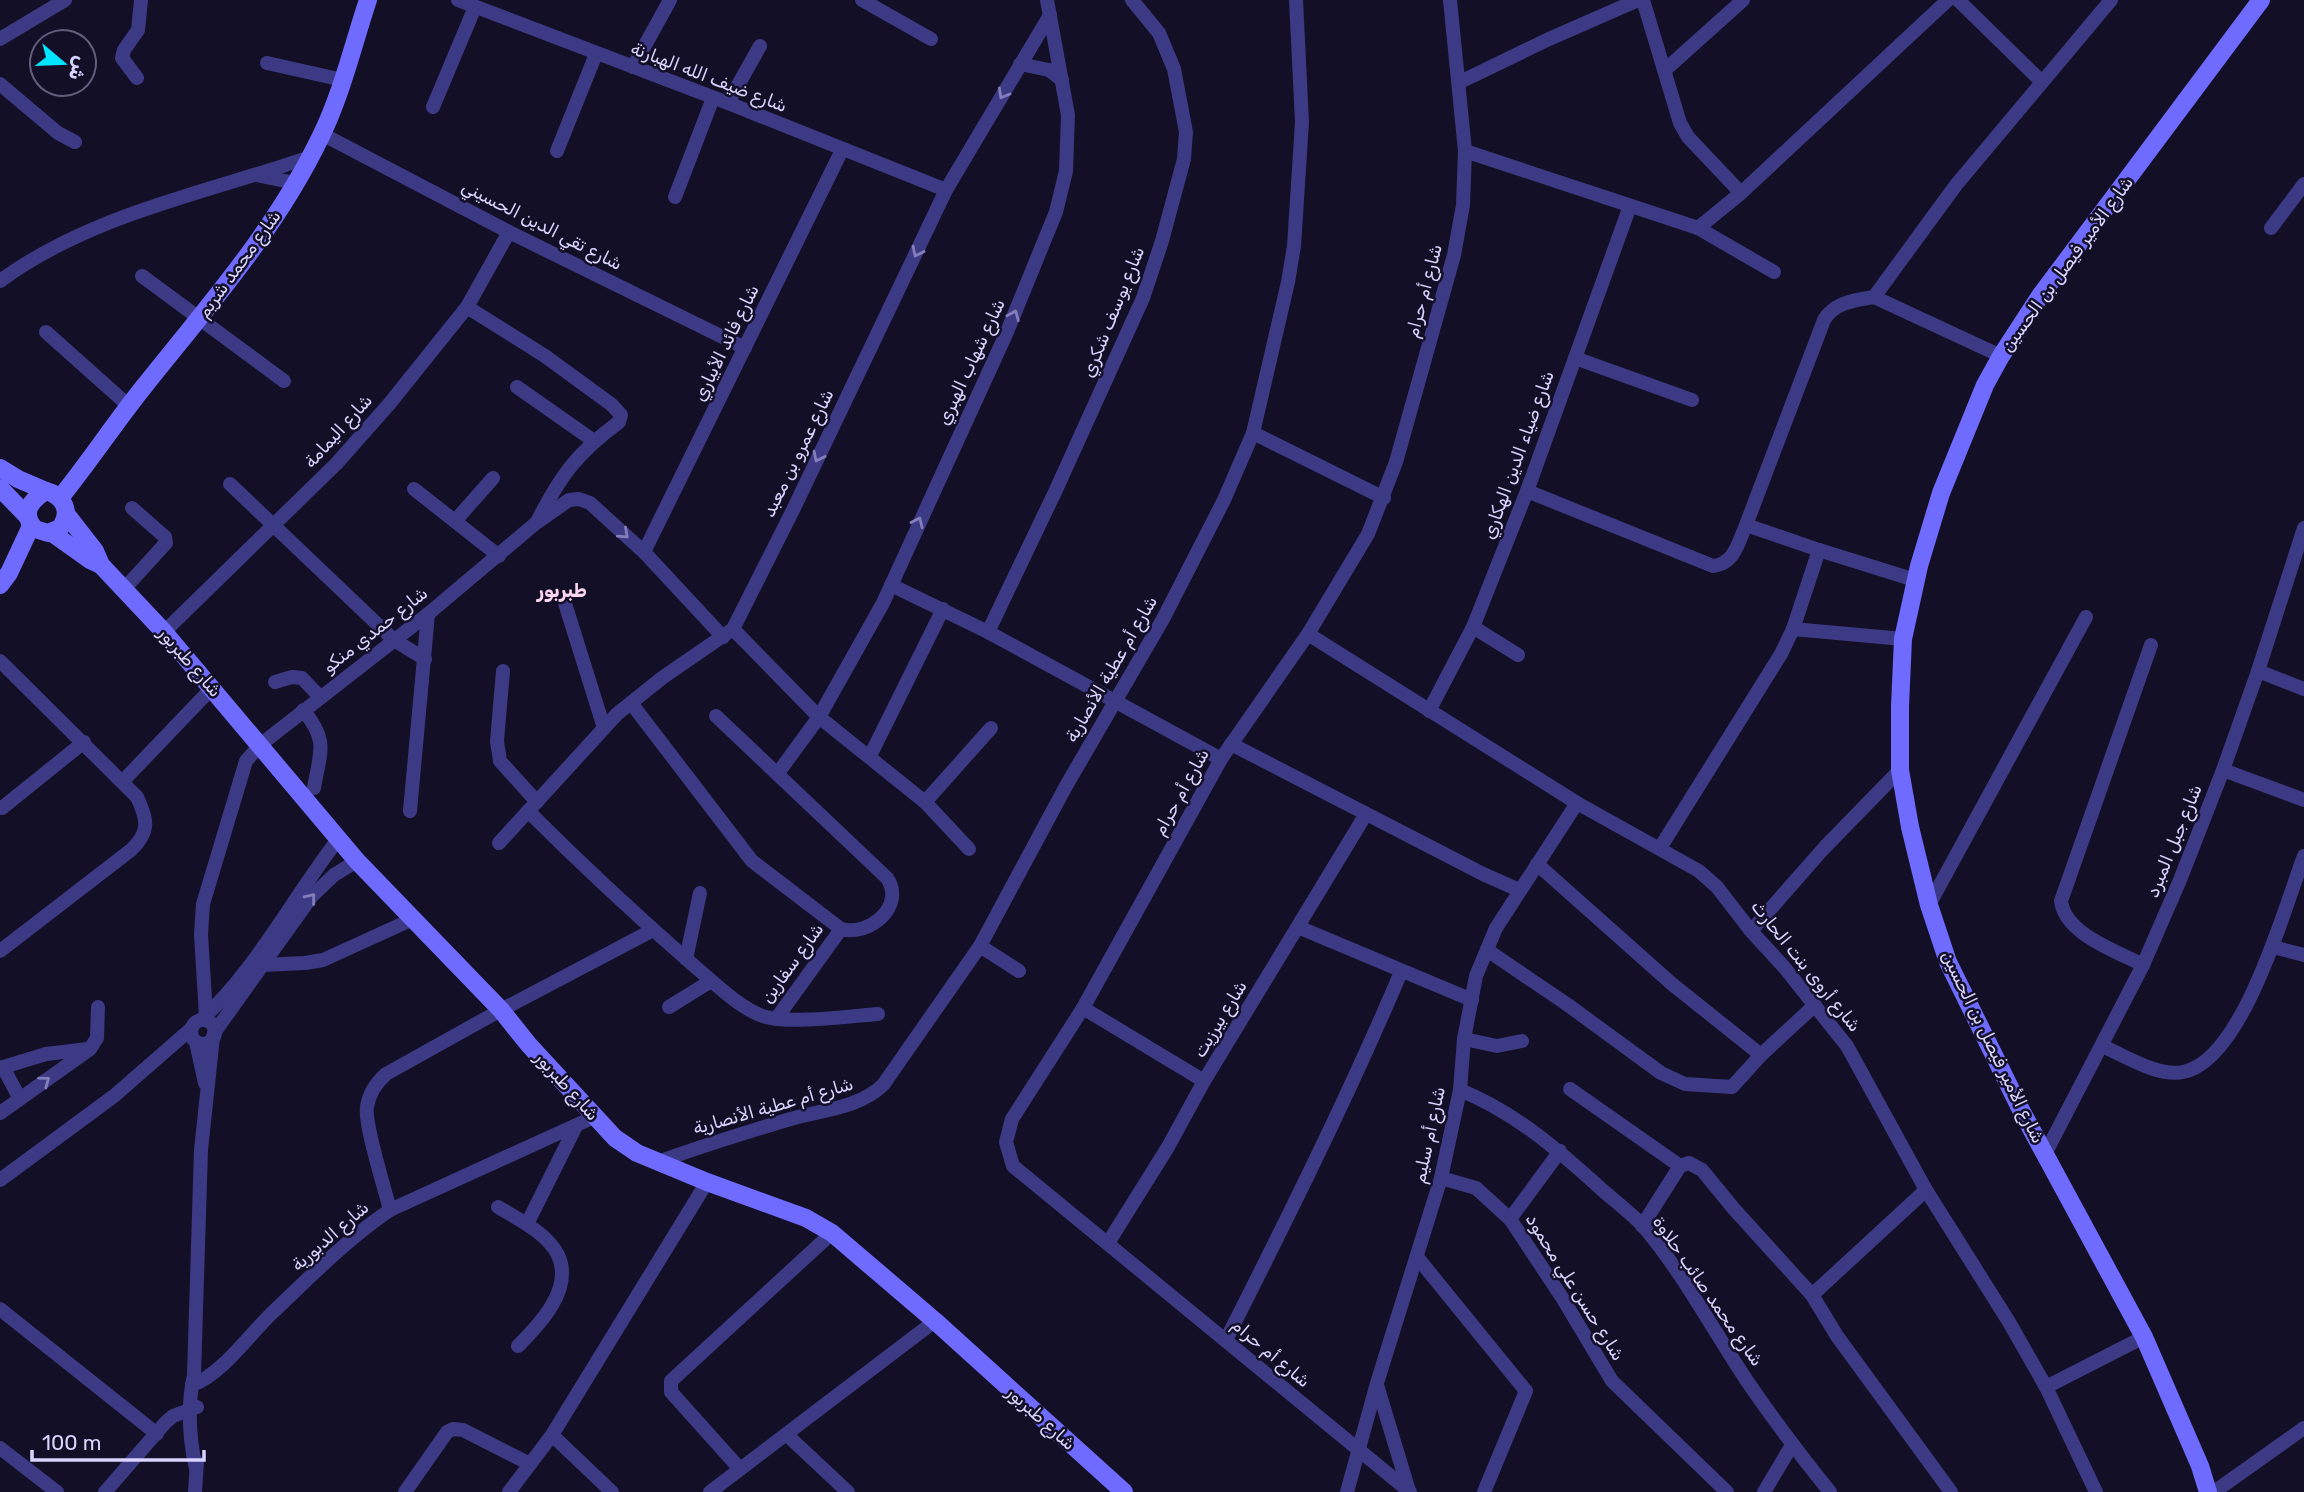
<svg xmlns="http://www.w3.org/2000/svg" width="2304" height="1492" font-family="Rubik,Cairo,sans-serif">
<style>
.lines{fill:none;stroke-linecap:round;stroke-linejoin:round}
.street{stroke:#3d3a85;stroke-width:14}
.secondary{stroke:#6f6bff;stroke-width:18}
.oneway{stroke:#837fbc}
.labels{text-anchor:middle;stroke-width:5;stroke-linejoin:round;paint-order:stroke}
.street-label{font-size:18px;fill:#d9d4ff;stroke:#130f26}
.neighbourhood-label{font-size:19px;font-weight:bold;fill:#ffd6f0;stroke:#130f26}
</style>
<rect width="100%" height="100%" fill="#130f26"/>
<g class="lines">
<g class="street">
<polyline points="458,0 728,103 946,190"/>
<polyline points="862,0 931,39"/>
<polyline points="1643,0 1680,123 1688,137 1741,193"/>
<polyline points="1958,0 2042,82"/>
<polyline points="0,39 65,0"/>
<polyline points="267,63 343,80"/>
<polyline points="1020,64 1049,70 1062,80"/>
<polyline points="633,67 670,0"/>
<polyline points="1665,70 1743,0"/>
<polyline points="137,78 122,58 124,50 138,30 141,0"/>
<polyline points="1460,82 1549,39 1638,0"/>
<polyline points="0,84 58,133 75,142"/>
<polyline points="728,103 760,46"/>
<polyline points="433,107 475,7"/>
<polyline points="322,134 509,232 745,348"/>
<polyline points="557,151 596,54"/>
<polyline points="1465,151 1698,228 1774,272"/>
<polyline points="256,175 295,183"/>
<polyline points="675,197 713,98"/>
<polyline points="1698,228 1741,193 1948,0"/>
<polyline points="2271,228 2304,184"/>
<polyline points="142,276 284,381"/>
<path d="M0 281C91 214 206 193 310 157"/>
<polyline points="1874,297 1956,185 2111,0"/>
<path d="M467 307 545 356 612 405 621 415 619 422C577 453 560 476 537 522"/>
<polyline points="46,332 129,406"/>
<polyline points="1575,358 1692,400"/>
<polyline points="517,387 594,441"/>
<polyline points="1253,433 1384,498"/>
<polyline points="230,484 394,640 425,659"/>
<polyline points="414,489 499,556"/>
<path d="M1527 491 1713 566C1735 563 1738 543 1746 525L1824 320C1834 302 1856 300 1874 297L2001 356"/>
<polyline points="455,521 493,478"/>
<polyline points="1819,550 1915,580"/>
<polyline points="644,552 842,150"/>
<polyline points="891,585 988,632 1221,759"/>
<polyline points="124,589 166,543 165,537 132,508"/>
<polyline points="563,597 604,728"/>
<polyline points="1473,627 1518,655"/>
<polyline points="733,629 819,717 925,802 969,849"/>
<polyline points="1793,629 1903,639"/>
<polyline points="164,632 337,463 390,403 467,307 509,232"/>
<polyline points="988,632 1055,492 1143,298 1162,241 1184,159 1186,132 1174,69 1159,33 1132,0"/>
<polyline points="1308,634 1577,803 1699,871 1717,887 1751,931 1784,967 1847,1046 1926,1190 2009,1322 2046,1387 2096,1492"/>
<path d="M0 661 137 797C148 820 150 832 131 850L0 951"/>
<polyline points="503,671 497,741 500,761 537,802"/>
<polyline points="2258,671 2304,689"/>
<polyline points="275,682 292,677 302,678 320,697"/>
<path d="M631 703 752 861 841 929C869 937 906 906 887 878L716 716"/>
<path d="M303 710C329 741 320 752 314 788"/>
<polyline points="1429,711 1473,627 1527,491 1630,206"/>
<polyline points="1231,744 1483,874 1519,890"/>
<polyline points="870,756 943,609"/>
<polyline points="2223,770 2304,800"/>
<polyline points="778,773 819,717 883,603 1007,332 1056,212 1066,171 1068,115 1047,0"/>
<polyline points="123,781 212,688"/>
<polyline points="925,802 991,728"/>
<polyline points="2,808 84,742"/>
<polyline points="410,811 428,614"/>
<path d="M528 811C581 864 636 915 692 964 712 981 741 1010 766 1017 792 1024 850 1016 878 1014"/>
<polyline points="499,843 617,714 662,678 733,629 794,508 946,190 1050,15"/>
<polyline points="1660,848 1781,654 1793,629 1819,550 1746,525"/>
<polyline points="1537,864 1672,984 1761,1055"/>
<polyline points="1929,905 2086,617"/>
<polyline points="1298,927 1472,1000"/>
<polyline points="1751,931 1824,848 1900,770"/>
<polyline points="980,946 1019,971"/>
<polyline points="2273,947 2304,955"/>
<polyline points="1487,950 1568,1005 1661,1073 1685,1084 1732,1087 1761,1055 1815,1005"/>
<polyline points="686,959 700,893"/>
<polyline points="262,965 305,963 323,960 413,919"/>
<path d="M2143 965C2116 951 2065 934 2061 901L2151 645"/>
<polyline points="669,1007 711,981"/>
<polyline points="1083,1008 1204,1081"/>
<polyline points="206,1016 201,934 203,904 246,761 260,745 428,614 536,523 569,500 579,499 590,503 644,552 723,637"/>
<path d="M203 1018C256 970 294 896 339 838"/>
<polyline points="776,1019 841,929"/>
<circle cx="203" cy="1032" r="12"/>
<polyline points="214,1033 312,896 334,875 357,861"/>
<polyline points="1464,1039 1497,1046 1522,1041"/>
<polyline points="196,1042 205,1083"/>
<path d="M2102 1046C2126 1056 2157 1077 2183 1072 2243 1061 2285 906 2304 856"/>
<polyline points="3,1067 20,1099"/>
<polyline points="0,1068 46,1054 88,1049"/>
<polyline points="1570,1089 1680,1166"/>
<path d="M1460 1090C1514 1112 1556 1148 1599 1187 1613 1200 1630 1212 1643 1226 1683 1273 1713 1330 1747 1381 1773 1419 1801 1456 1830 1492"/>
<polyline points="0,1113 90,1049 97,1038 98,1007"/>
<polyline points="2045,1154 2143,965 2180,880 2223,770 2258,671 2304,528"/>
<path d="M658 1162C701 1146 744 1133 787 1120 819 1110 858 1109 883 1085L980 946 1066 786 1163 619 1224 500 1253 433 1288 282 1294 246 1302 122 1296 0"/>
<polyline points="1441,1178 1476,1188 1510,1219 1563,1299 1612,1381 1727,1492"/>
<polyline points="0,1180 114,1096 192,1028"/>
<path d="M498 1207C518 1219 547 1233 558 1255 574 1289 539 1325 518 1346"/>
<path d="M390 1210C385 1189 364 1124 367 1107 369 1093 376 1083 386 1074L501 1010 653 930"/>
<polyline points="1510,1219 1560,1151"/>
<polyline points="527,1224 576,1126"/>
<polyline points="1642,1226 1680,1166 1689,1163 1702,1170 1734,1209 1812,1295 1837,1336 1951,1492"/>
<polyline points="1108,1243 1168,1147 1204,1081 1366,814"/>
<polyline points="1417,1257 1526,1391 1484,1492"/>
<polyline points="1812,1295 1926,1190"/>
<polyline points="0,1309 157,1434"/>
<path d="M1226 1340C1287 1219 1348 1097 1401 972"/>
<path d="M192 1385C221 1375 249 1335 272 1313 309 1278 347 1239 390 1210L594 1117"/>
<polyline points="1377,1385 1409,1491"/>
<polyline points="2046,1387 2144,1337"/>
<polyline points="552,1435 612,1492"/>
<polyline points="787,1435 848,1492"/>
<polyline points="0,1448 57,1492"/>
<path d="M196 1469C189 1437 187 1406 194 1375L201 1150 213 1037"/>
<polyline points="740,1469 671,1392 671,1381 832,1233"/>
<polyline points="105,1492 166,1422 173,1416 197,1407"/>
<polyline points="195,1492 197,1462"/>
<polyline points="405,1492 447,1432 453,1429 463,1430 530,1464"/>
<polyline points="509,1492 552,1435 707,1182"/>
<polyline points="710,1492 935,1321"/>
<polyline points="1347,1492 1377,1383 1441,1178 1460,1090 1464,1039 1476,976 1496,928 1577,803"/>
<polyline points="1410,1492 1013,1166 1006,1142 1012,1119 1083,1008 1221,759 1308,634 1368,534 1396,462 1454,255 1463,205 1465,151 1450,0"/>
<polyline points="1764,1492 1792,1445"/>
<polyline points="2214,1492 2304,1428"/>
</g>
<g class="secondary">
<polyline points="0,468 18,479 46,491"/>
<polyline points="0,488 27,516"/>
<path d="M46 491C64 496 72 512 60 528L48 533 35 529C20 513 31 500 46 491Z"/>
<path d="M60 498C90 461 116 421 146 384 209 305 277 228 321 136 342 93 353 45 368 0"/>
<polyline points="67,515 95,551 101,565 164,632 357,861 501,1010 529,1045 615,1138 637,1153 707,1182 806,1218 832,1233 935,1321 1124,1492"/>
<polyline points="52,533 90,560 101,565"/>
<polyline points="0,585 9,573 31,526"/>
<polyline points="2208,1492 2200,1466 2144,1337 2022,1112 1948,962 1929,905 1910,827 1900,770 1900,706 1903,639 1919,566 1941,493 1985,385 2001,356 2040,296 2261,0"/>
</g>
</g>
<defs><path id="oneway-chevron" d="M-2-3.5L2.5 0L-2 3.5" fill="none" stroke-width="1.6" stroke-linecap="round" stroke-linejoin="round" transform="scale(1.75)"/></defs>
<g class="oneway">
<use href="#oneway-chevron" transform="translate(1003 94) rotate(120)"/>
<use href="#oneway-chevron" transform="translate(917 252) rotate(116)"/>
<use href="#oneway-chevron" transform="translate(1014 315) rotate(-67)"/>
<use href="#oneway-chevron" transform="translate(818 457) rotate(116)"/>
<use href="#oneway-chevron" transform="translate(918 522) rotate(-65)"/>
<use href="#oneway-chevron" transform="translate(624 534) rotate(42)"/>
<use href="#oneway-chevron" transform="translate(311 898) rotate(-51)"/>
<use href="#oneway-chevron" transform="translate(45 1081) rotate(-36)"/>
</g>
<g class="labels">
<g class="street-label">
<text transform="translate(709 77) rotate(21)" y="6">شارع ضيف الله الهبارنة</text>
<text transform="translate(542 225) rotate(27)" y="6">شارع تقي الدين الحسيني</text>
<text transform="translate(239 264) rotate(-54)" y="6">شارع محمد شريم</text>
<text transform="translate(2067 264) rotate(-54)" y="6">شارع الأمير فيصل بن الحسين</text>
<text transform="translate(1424 291) rotate(-75)" y="6">شارع أم حرام</text>
<text transform="translate(1113 312) rotate(-68)" y="6">شارع يوسف شكري</text>
<text transform="translate(726 343) rotate(-64)" y="6">شارع فائد الأبياري</text>
<text transform="translate(971 362) rotate(-65)" y="6">شارع شهاب الهبري</text>
<text transform="translate(338 431) rotate(-48)" y="6">شارع اليمامة</text>
<text transform="translate(798 453) rotate(-64)" y="6">شارع عمرو بن معبد</text>
<text transform="translate(1518 455) rotate(-70)" y="6">شارع ضياء الدين الهكاري</text>
<text transform="translate(375 630) rotate(-38)" y="6">شارع حمدي منكو</text>
<text transform="translate(190 662) rotate(49)" y="6">شارع طبربور</text>
<text transform="translate(1111 669) rotate(-60)" y="6">شارع أم عطية الأنصارية</text>
<text transform="translate(1181 792) rotate(-61)" y="6">شارع أم حرام</text>
<text transform="translate(2174 841) rotate(-68)" y="6">شارع جبل المبرد</text>
<text transform="translate(792 963) rotate(-54)" y="6">شارع سفارين</text>
<text transform="translate(1806 966) rotate(51)" y="6">شارع أروى بنت الحارث</text>
<text transform="translate(1220 1019) rotate(-59)" y="6">شارع بيرزيت</text>
<text transform="translate(1993 1047) rotate(64)" y="6">شارع الأمير فيصل بن الحسين</text>
<text transform="translate(567 1086) rotate(48)" y="6">شارع طبربور</text>
<text transform="translate(773 1106) rotate(-16)" y="6">شارع أم عطية الأنصارية</text>
<text transform="translate(1429 1135) rotate(-78)" y="6">شارع أم سليم</text>
<text transform="translate(330 1236) rotate(-41)" y="6">شارع الدبورية</text>
<text transform="translate(1575 1287) rotate(58)" y="6">شارع حسن علي محمود</text>
<text transform="translate(1708 1291) rotate(55)" y="6">شارع محمد صائب حلاوة</text>
<text transform="translate(1271 1353) rotate(40)" y="6">شارع أم حرام</text>
<text transform="translate(1041 1418) rotate(42)" y="6">شارع طبربور</text>
</g>
<g class="neighbourhood-label">
<text x="562" y="597">طبربور</text>
</g>
</g>
<g transform="translate(63 63) rotate(109)"><circle r="33" fill="#130f26" stroke="#625e7d" stroke-width="2"/>
<path d="M0-5L12 26L0 18L-12 26Z" fill="#00e5ff"/>
<text y="-10" font-size="19" font-weight="bold" text-anchor="middle" fill="#d9d4ff">ش</text>
</g>
<path d="M32 1450v10h172v-10" fill="none" stroke="#d9d4ff" stroke-width="3.5"/>
<text x="42" y="1450" font-size="21" fill="#d9d4ff" stroke="#130f26" stroke-width="5" paint-order="stroke">100 m</text>
</svg>
